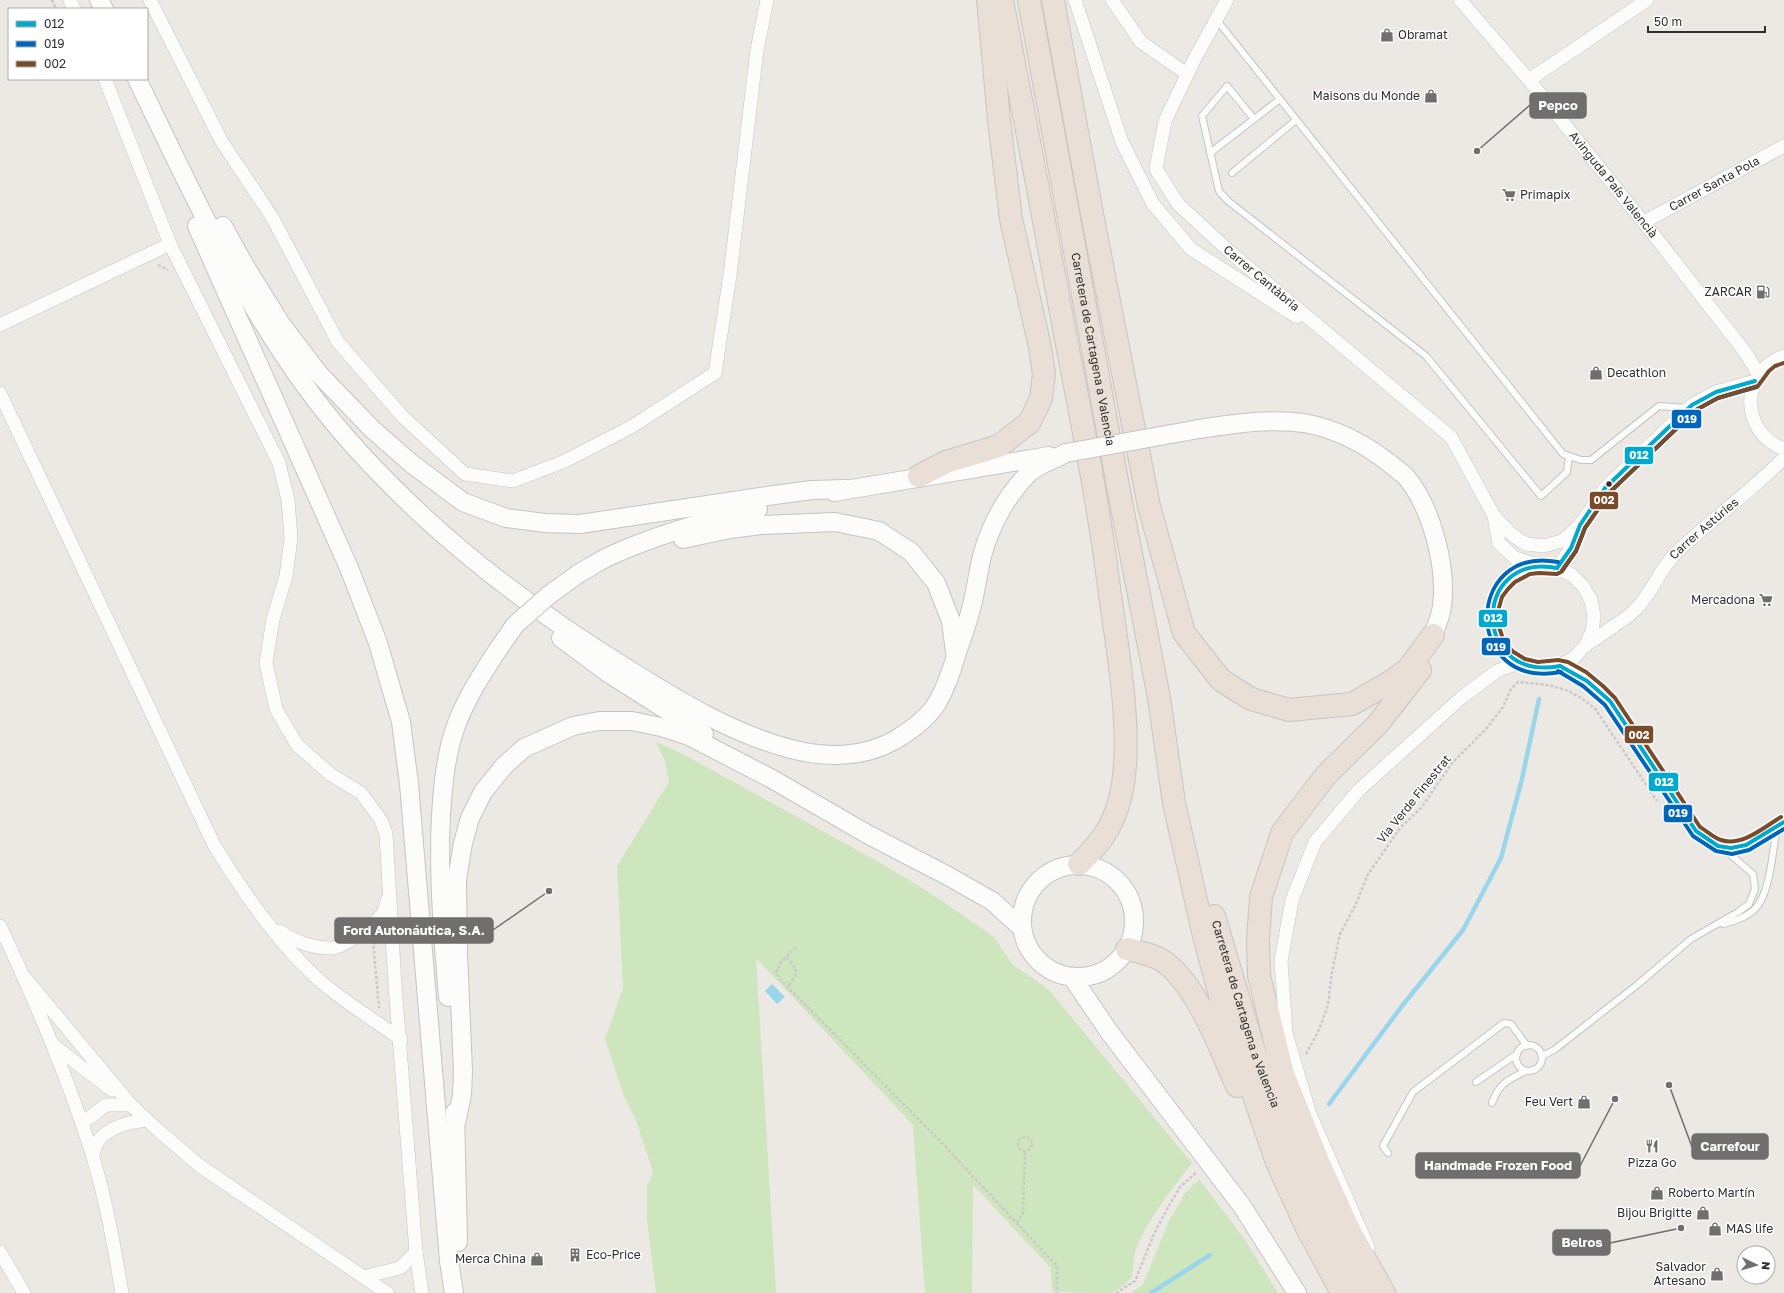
<svg xmlns="http://www.w3.org/2000/svg" width="1784" height="1293" font-family="'Golos Text',sans-serif">
<style>
.green{fill:#cee6be}
.water{fill:#99d6ec}
.lines{fill:none;stroke-linecap:round;stroke-linejoin:round}
.stream{stroke:#99d6ec;stroke-width:4.5}
.lane-casing{stroke:#c5c4c5;stroke-width:8}
.street-casing{stroke:#c5c4c5;stroke-width:14}
.secondary-casing{stroke:#c5c4c5;stroke-width:20}
.highway-casing{stroke:#c6c5c4;stroke-width:24}
.path{stroke:#c9c9c8;stroke-width:2.5;stroke-dasharray:3 2;stroke-linecap:butt}
.lane{stroke:#fcfcfb;stroke-width:6}
.street{stroke:#fcfcfb;stroke-width:13}
.secondary{stroke:#fcfcfb;stroke-width:18}
.highway{stroke:#eadfd6;stroke-width:22}
.secondary-bridge-casing{stroke:#c5c4c5;stroke-width:20;stroke-linecap:butt}
.secondary-bridge{stroke:#fcfcfb;stroke-width:18}
.bus-1-casing{stroke:#fff;stroke-width:7}
.bus-2-casing{stroke:#fff;stroke-width:7}
.bus-3-casing{stroke:#fff;stroke-width:7}
.bus-1{stroke:#00a9ce;stroke-width:4}
.bus-2{stroke:#0065bd;stroke-width:4}
.bus-3{stroke:#7a4b2a;stroke-width:4}
.bus-dot{fill:#2e2e2e;stroke:#fff;stroke-width:1.5}
.labels{text-anchor:middle;stroke-width:3;stroke-linejoin:round;paint-order:stroke}
.poi-label{font-size:12px;fill:#2e2e2e;stroke:#fff;text-anchor:end}
.street-label{font-size:12px;fill:#2e2e2e;stroke:#fff}
.leader{fill:none;stroke:#706f6e;stroke-width:1.5}
.callout-dot{fill:#706f6e;stroke:#fff;stroke-width:1.5}
.callout{fill:#706f6e;stroke:#706f6e;stroke-width:1.5}
.callout-label{font-size:13px;text-anchor:middle;font-weight:bold;fill:#fff}
.line-badge{stroke:#fff;stroke-width:1.5}
.badge-label{font-size:11px;text-anchor:middle;font-weight:bold;fill:#fff}
</style>
<rect width="100%" height="100%" fill="#ece8e4"/>
<g class="green">
<path d="M656 742 685 755 891 869 941 900 994 937 1013 965 1048 989 1192 1163C1173 1188 1145 1222 1135 1252 1133 1260 1133 1269 1132 1277 1126 1283 1118 1291 1109 1293 1097 1293 1065 1293 1052 1291L1051 1268 973 1185 972 1293H925L913 1125 756 958 776 1293H656L647 1221V1187L653 1172 636 1120 623 1094 605 1039 623 988 617 866 669 782 665 761Z"/>
<polygon points="1199,1179 1245,1240 1278,1293 1131,1293 1143,1284 1169,1221 1185,1193"/>
</g>
<polygon class="water" points="772,984 785,997 777,1004 765,991"/>
<g class="lines">
<g class="stream">
<polyline points="1329,1104 1402,1006 1463,930 1501,858 1522,779 1539,699"/>
<polyline points="1151,1293 1210,1255"/>
</g>
<g class="lane-casing">
<g id="lane">
<polyline points="1216,19 1563,454 1581,460 1591,460 1659,406 1687,408"/>
<polyline points="1254,119 1227,86 1202,116 1219,191 1228,201 1426,356 1541,496 1567,472 1569,456"/>
<polyline points="1210,153 1280,99"/>
<polyline points="1232,173 1296,120"/>
<path d="M1723 924C1734 921 1745 918 1754 910 1771 894 1772 851 1777 828"/>
<circle cx="1529" cy="1058" r="13"/>
<polyline points="1542,1056 1554,1050 1572,1036 1637,985 1691,939 1738,912 1749,904 1755,889 1753,874 1725,850"/>
<polyline points="1476,1082 1517,1054"/>
<path d="M1492 1103C1499 1083 1508 1080 1526 1071"/>
<polyline points="1388,1153 1383,1146 1413,1092 1504,1023 1511,1024 1527,1046"/>
</g>
</g>
<g class="street-casing">
<g id="street">
<polyline points="70,0 74,9"/>
<polyline points="150,0 222,142 272,217 338,342 402,416 465,474 513,481 565,461 631,427 715,373 730,275 757,50 767,0"/>
<polyline points="1075,0 1122,142 1153,204 1191,249 1297,317"/>
<polyline points="1112,0 1141,42 1187,74"/>
<path id="s1" d="M1227 0 1195 58 1165 121 1156 169 1178 204 1230 252 1451 437 1494 516 1511 534 1526 544 1544 546 1562 541 1580 525"/>
<path id="s2" d="M1460 0 1529 80 1661 244 1745 352 1759 375"/>
<polyline points="105,79 170,244 279,463 288,500 291,538 286,576 273,619 266,663 276,709 297,745 330,774 361,793 381,820 386,834 395,985 416,1252 422,1293"/>
<polyline points="1529,80 1647,0"/>
<path id="s3" d="M1644 222 1784 146"/>
<polyline points="0,325 170,244"/>
<path d="M1784 356C1739 372 1740 433 1784 449"/>
<path d="M0 393 214 845C244 893 277 942 319 980 344 1002 374 1020 401 1039"/>
<polyline points="1494,516 1499,543 1515,558 1541,566 1557,568 1572,575 1583,586 1591,600 1594,616 1592,632 1585,646"/>
<path id="s4" d="M1541 566C1517 569 1501 581 1493 605 1488 619 1493 636 1502 648 1518 671 1549 673 1572 659 1577 656 1580 650 1585 646 1588 643 1593 640 1597 638 1609 628 1626 620 1636 609 1652 593 1660 568 1677 552 1711 520 1750 492 1784 458"/>
<polyline points="1557,568 1571,548 1580,525 1605,488 1692,405 1716,392 1755,381"/>
<path d="M1560 666C1582 675 1593 685 1610 701L1696 831 1718 846 1731 848 1746 845 1784 822"/>
<path d="M0 926C35 1000 67 1075 92 1154 106 1199 114 1246 122 1293"/>
<path d="M279 931C294 941 314 949 332 948 345 947 375 924 383 913 385 910 386 903 388 899"/>
<polyline points="26,979 131,1105 159,1131 200,1166 387,1293"/>
<polyline points="54,1046 112,1090"/>
<polyline points="82,1123 106,1105 131,1105"/>
<path d="M93 1155C94 1150 96 1144 99 1140 110 1126 130 1122 146 1120"/>
<polyline points="1368,1247 1310,1114 1286,1033 1281,961 1292,900 1315,842 1359,790 1461,698 1497,671 1518,663"/>
<polyline points="0,1252 24,1293"/>
<polyline points="363,1277 400,1268 416,1252"/>
</g>
</g>
<g class="secondary-casing">
<g id="secondary">
<polyline points="99,0 104,9"/>
<path d="M137 79C189 186 238 295 309 391 342 436 384 480 425 518 488 576 558 626 631 671 681 702 733 734 791 749 825 758 864 758 895 740 910 731 928 718 937 703 946 688 951 672 956 656 961 640 967 625 971 609 977 588 978 566 985 546 994 519 1009 493 1029 473 1039 464 1055 459 1066 453"/>
<polyline points="197,226 349,568 378,643 401,722 409,784 449,1261 454,1293"/>
<polyline points="223,226 245,266 281,324 319,374 372,429 412,464 463,502 506,518 545,523 580,524 767,496 812,490 845,489"/>
<path d="M1199 429C1233 424 1270 418 1304 423 1338 429 1367 445 1393 466 1397 470 1403 473 1407 478 1432 509 1447 567 1442 606 1441 616 1436 626 1433 635"/>
<polyline points="834,492 1049,456"/>
<polyline points="683,539 730,529 761,525 835,522 879,531 911,552 936,583 951,621 955,652"/>
<path d="M578 574C589 568 600 560 612 555 659 534 708 520 758 509"/>
<polyline points="561,638 608,673 704,734"/>
<circle cx="1078" cy="921" r="56"/>
<polyline points="1072,977 1110,1033 1242,1206 1297,1293"/>
<path d="M448 997C443 936 438 875 441 815 443 783 446 752 457 723 467 697 482 674 497 651"/>
<polyline points="455,1112 458,1242"/>
<polyline points="456,1123 462,1095 463,1071 458,953 457,879 463,843 470,818 483,792 504,766 524,748 573,726 599,721 632,721 661,727 689,736 772,779 867,834 948,876 992,901 1022,928"/>
</g>
</g>
<g class="highway-casing">
<g id="highway">
<path d="M1002 0C1023 110 1044 219 1064 329 1080 412 1097 495 1108 580 1116 642 1132 722 1123 784 1117 820 1105 839 1079 864"/>
<path id="s5" d="M1029 0 1120 497 1159 698 1174 803 1204 936 1222 1003 1276 1160 1306 1226 1342 1293"/>
<polyline points="1053,0 1092,214 1149,506 1184,633 1221,680 1251,699 1289,710 1352,704 1392,681 1408,669 1433,635"/>
<polyline points="919,476 946,462 999,446 1029,423 1041,399 1044,374 1040,347 1011,219 999,120 988,0"/>
<path id="s6" d="M1214 916 1255 1054 1290 1143 1322 1213 1364 1293"/>
<path d="M1127 949C1139 952 1157 955 1167 964 1199 990 1220 1048 1237 1086"/>
<polyline points="1384,1293 1349,1230 1320,1166 1283,1074 1259,976 1258,940 1261,897 1282,833 1326,775 1377,725 1420,670"/>
</g>
</g>
<g class="path">
<polyline points="52,0 56,9"/>
<polyline points="158,265 168,270"/>
<polyline points="373,941 379,1008"/>
<polyline points="796,947 781,962 776,973 780,979 939,1140 1057,1266 1057,1293"/>
<polyline points="787,957 796,969 795,976 788,987"/>
<path d="M1306 1054 1319 1030 1328 1005 1332 972 1340 934 1356 904 1367 876 1400 828 1422 807 1452 763 1487 728 1503 707 1511 689 1518 682C1551 685 1570 686 1596 710L1657 801"/>
<circle cx="1025" cy="1144" r="7"/>
<polyline points="1017,1223 1023,1213 1025,1151"/>
<polyline points="1116,1293 1135,1281 1154,1234 1166,1211 1180,1187 1197,1172"/>
</g>
<use href="#lane" class="lane"/>
<use href="#street" class="street"/>
<use href="#secondary" class="secondary"/>
<use href="#highway" class="highway"/>
<g class="secondary-bridge-casing">
<g id="secondary-bridge">
<polyline points="1066,453 1199,429"/>
<polyline points="497,651 515,625 549,595 578,574"/>
</g>
</g>
<use href="#secondary-bridge" class="secondary-bridge"/>
<g class="bus-1-casing">
<g id="bus-1">
<polyline points="1557,568 1571,548 1580,525 1605,488 1692,405 1716,392 1755,381"/>
<path d="M1557 568C1472 551 1470 683 1560 666"/>
<polyline points="1560,666 1587,681 1610,701 1696,831 1718,846 1731,848 1746,845 1784,822"/>
</g>
</g>
<g class="bus-2-casing">
<g id="bus-2">
<path d="M1558 562C1464 544 1462 691 1561 672"/>
<polyline points="1562,571 1576,551 1585,528 1610,492 1696,410 1718,398 1757,387"/>
<polyline points="1558,671 1583,686 1605,705 1693,836 1716,851 1732,854 1749,850 1784,829"/>
</g>
</g>
<g class="bus-3-casing">
<path id="bus-3" d="M1781 817C1764 827 1742 847 1721 840 1714 838 1707 831 1700 827L1615 698 1603 686 1586 672 1568 662 1558 660 1538 662 1525 659 1512 651 1503 639 1498 624V611L1502 597 1508 589 1515 582 1530 574 1539 573 1557 574 1561 572 1576 551 1585 528 1610 492 1696 410 1718 398 1758 386 1769 371 1775 366 1784 363"/>
</g>
<use href="#bus-1" class="bus-1"/>
<use href="#bus-2" class="bus-2"/>
<use href="#bus-3" class="bus-3"/>
</g>
<defs>
<g id="shop-bare" transform="scale(1.08)"><path d="M-5-2.5h2.3a2.7 3.5 0 0 1 5.4 0H5L5.5 6h-11ZM-1.5-2.5h3a1.5 2.3 0 0 0-3 0Z" fill="#706f6e" stroke="#fff" stroke-width="2.5" paint-order="stroke"/></g>
<g id="supermarket-bare" transform="scale(1.08)"><path d="M-6-5.5h2.5l.6 2H6L4.5 2H-2.5L-4.4-4H-6ZM-1.5 3.2a1.3 1.3 0 1 0 .1 0ZM3 3.2a1.3 1.3 0 1 0 .1 0Z" fill="#706f6e" stroke="#fff" stroke-width="2.5" paint-order="stroke"/></g>
<g id="fuel-bare" transform="scale(1.08)"><path d="M-5.5-6h7V0h2V4h1.3V-2.5L3-4.5l.8-.8L6-3V5H2.5V1h-1V6h-7ZM-4.2-4.7v3.2H.2V-4.7Z" fill="#706f6e" stroke="#fff" stroke-width="2.5" paint-order="stroke"/></g>
<g id="restaurant-bare" transform="scale(1.08)"><path d="M-5-6h1v4h1v-4h1v4h1v-4h1v5L-1.5 .5V6h-2V.5L-5-1ZM5-6V6H3V1.5H1.5Q1.5-4 5-6Z" fill="#706f6e" stroke="#fff" stroke-width="2.5" paint-order="stroke"/></g>
<g id="building-bare" transform="scale(1.08)"><path d="M-4-6H4V6H1V3H-1V6H-4ZM-2.5-4.3h1.7v1.8h-1.7ZM.8-4.3h1.7v1.8H.8ZM-2.5-1h1.7V.8h-1.7ZM.8-1h1.7V.8H.8Z" fill="#706f6e" stroke="#fff" stroke-width="2.5" paint-order="stroke"/></g>
</defs>
<g fill-rule="evenodd">
<use href="#shop-bare" x="1387" y="35"/>
<use href="#shop-bare" x="1431" y="96"/>
<use href="#supermarket-bare" x="1509" y="195"/>
<use href="#fuel-bare" x="1763" y="292"/>
<use href="#shop-bare" x="1596" y="373"/>
<use href="#supermarket-bare" x="1766" y="600"/>
<use href="#shop-bare" x="1584" y="1102"/>
<use href="#restaurant-bare" x="1652" y="1146"/>
<use href="#shop-bare" x="1657" y="1193"/>
<use href="#shop-bare" x="1703" y="1213"/>
<use href="#shop-bare" x="1715" y="1229"/>
<use href="#building-bare" x="575" y="1255"/>
<use href="#shop-bare" x="537" y="1259"/>
<use href="#shop-bare" x="1717" y="1274"/>
</g>
<circle class="bus-dot" cx="1609" cy="484" r="3.5"/>
<g class="labels">
<g class="poi-label">
<text x="1398" y="39" text-anchor="start">Obramat</text>
<text x="1420" y="100">Maisons du Monde</text>
<text x="1520" y="199" text-anchor="start">Primapix</text>
<text x="1752" y="296">ZARCAR</text>
<text x="1607" y="377" text-anchor="start">Decathlon</text>
<text x="1755" y="604">Mercadona</text>
<text x="1573" y="1106">Feu Vert</text>
<text x="1652" y="1167" text-anchor="middle">Pizza Go</text>
<text x="1668" y="1197" text-anchor="start">Roberto Martín</text>
<text x="1692" y="1217">Bijou Brigitte</text>
<text x="1726" y="1233" text-anchor="start">MAS life</text>
<text x="586" y="1259" text-anchor="start">Eco-Price</text>
<text x="526" y="1263">Merca China</text>
<text x="1706" y="1271">Salvador<tspan x="1706" dy="14">Artesano</tspan></text>
</g>
<g class="street-label">
<text dy="4" stroke="none"><textPath href="#s2" startOffset="240">Avinguda País Valencià</textPath></text>
<text dy="4" stroke="none"><textPath href="#s3" startOffset="80">Carrer Santa Pola</textPath></text>
<text dy="4" stroke="none"><textPath href="#s1" startOffset="338">Carrer Cantàbria</textPath></text>
<text dy="4" stroke="none"><textPath href="#s5" startOffset="355">Carretera de Cartagena a Valencia</textPath></text>
<text dy="4" stroke="none"><textPath href="#s4" startOffset="377">Carrer Astúries</textPath></text>
<text transform="translate(1414 799) rotate(-51)" y="4">Via Verde Finestrat</text>
<text dy="4" stroke="none"><textPath href="#s6" startOffset="103">Carretera de Cartagena a Valencia</textPath></text>
</g>
</g>
<path class="leader" d="M1477 151L1530 105M549 891L493 930M1669 1085L1692 1147M1615 1099L1580 1166M1681 1228L1610 1243"/>
<g class="callout-dot">
<circle cx="1477" cy="151" r="4"/>
<circle cx="549" cy="891" r="4"/>
<circle cx="1669" cy="1085" r="4"/>
<circle cx="1615" cy="1099" r="4"/>
<circle cx="1681" cy="1228" r="4"/>
</g>
<g class="callout">
<rect x="1530" y="93" width="56" height="25" rx="4"/>
<rect x="335" y="918" width="158" height="25" rx="4"/>
<rect x="1692" y="1134" width="76" height="25" rx="4"/>
<rect x="1416" y="1153" width="164" height="25" rx="4"/>
<rect x="1553" y="1230" width="57" height="25" rx="4"/>
</g>
<g class="callout-label">
<text x="1558" y="110">Pepco</text>
<text x="414" y="935">Ford Autonáutica, S.A.</text>
<text x="1730" y="1151">Carrefour</text>
<text x="1498" y="1170">Handmade Frozen Food</text>
<text x="1582" y="1247">Belros</text>
</g>
<g class="line-badge">
<rect x="1671" y="409" width="31" height="20" rx="4" fill="#0065bd"/>
<rect x="1624" y="446" width="30" height="19" rx="4" fill="#00a9ce"/>
<rect x="1589" y="491" width="30" height="19" rx="4" fill="#7a4b2a"/>
<rect x="1478" y="609" width="30" height="19" rx="4" fill="#00a9ce"/>
<rect x="1481" y="637" width="30" height="19" rx="4" fill="#0065bd"/>
<rect x="1624" y="725" width="30" height="19" rx="4" fill="#7a4b2a"/>
<rect x="1648" y="772" width="31" height="20" rx="4" fill="#00a9ce"/>
<rect x="1663" y="804" width="30" height="19" rx="4" fill="#0065bd"/>
</g>
<g class="badge-label">
<text x="1687" y="423">019</text>
<text x="1639" y="459">012</text>
<text x="1604" y="504">002</text>
<text x="1493" y="622">012</text>
<text x="1496" y="651">019</text>
<text x="1639" y="739">002</text>
<text x="1664" y="786">012</text>
<text x="1678" y="817">019</text>
</g>
<rect x="8" y="8" width="140" height="72" fill="#ffffff" stroke="#ababab"/>
<rect x="16" y="21" width="20" height="6" fill="#00a9ce" stroke="#ababab"/>
<text x="44" y="28" font-size="12" fill="#2e2e2e">012</text>
<rect x="16" y="41" width="20" height="6" fill="#0065bd" stroke="#ababab"/>
<text x="44" y="48" font-size="12" fill="#2e2e2e">019</text>
<rect x="16" y="61" width="20" height="6" fill="#7a4b2a" stroke="#ababab"/>
<text x="44" y="68" font-size="12" fill="#2e2e2e">002</text>
<g transform="translate(1756 1265) rotate(95)"><circle r="19" fill="#ffffff" stroke="#ababab"/>
<path d="M0-3L7 15L0 10L-7 15Z" fill="#706f6e"/>
<text y="-6" font-size="11" font-weight="bold" text-anchor="middle" fill="#2e2e2e">N</text>
</g>
<path d="M1648 26v6h117v-6" fill="none" stroke="#2e2e2e" stroke-width="2"/>
<text x="1654" y="26" font-size="12" fill="#2e2e2e" stroke="#ffffff" stroke-width="3" paint-order="stroke">50 m</text>
</svg>
